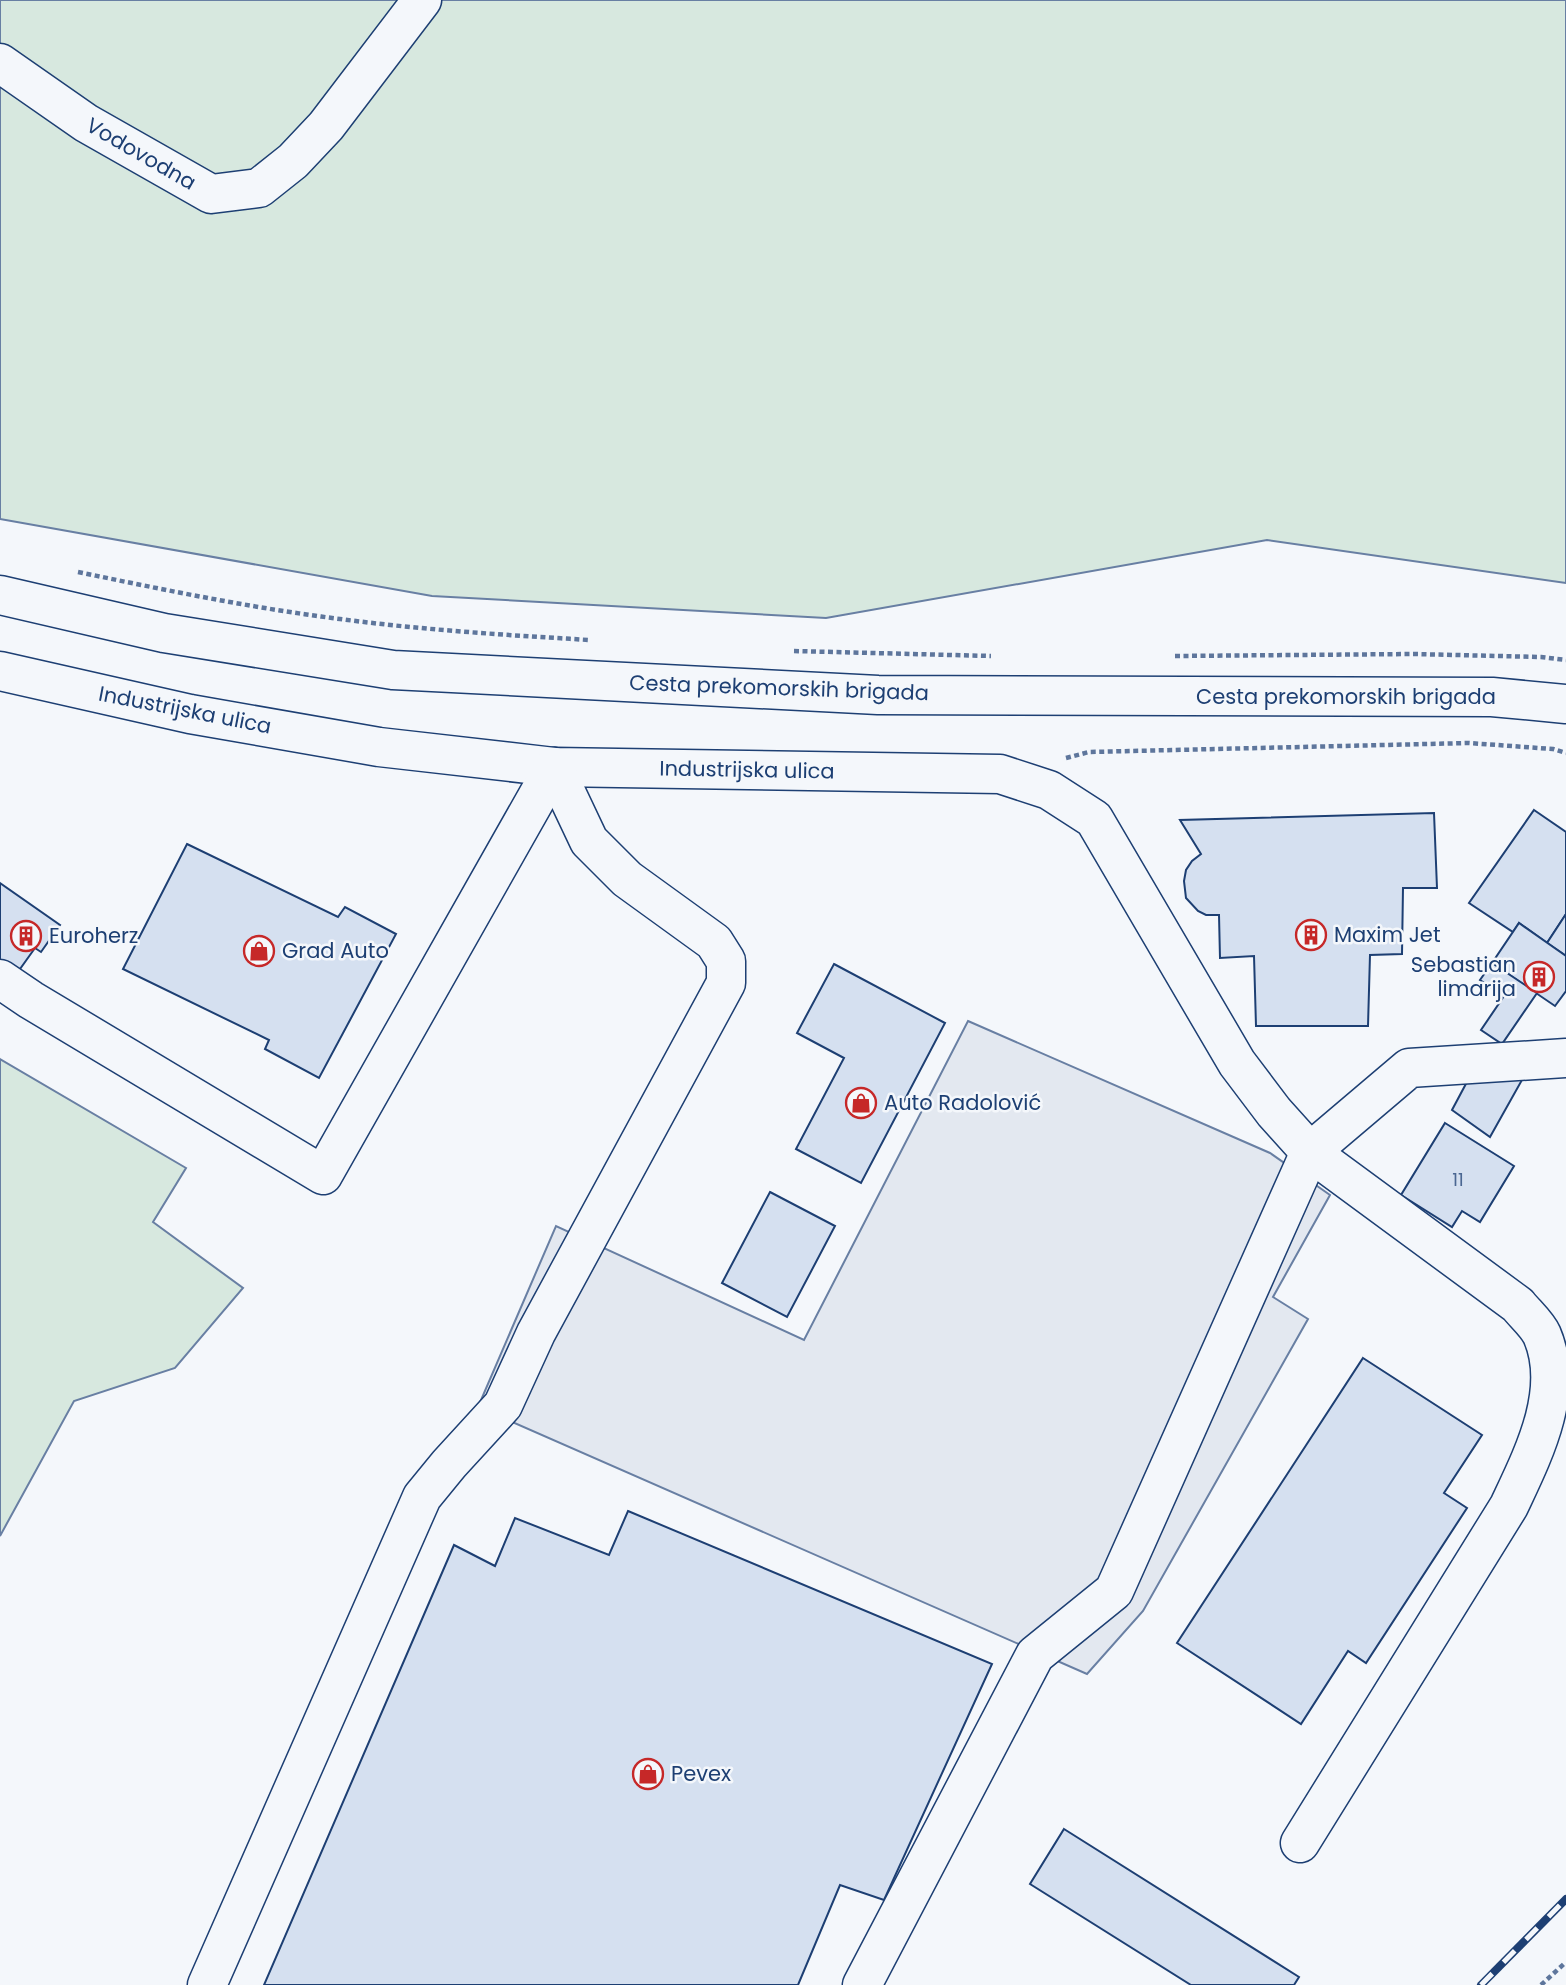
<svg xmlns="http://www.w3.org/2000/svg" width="1566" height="1985" font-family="Poppins,sans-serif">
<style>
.green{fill:#d7e8df;stroke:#687fa3;stroke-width:2}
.parking{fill:#e3e8f0;stroke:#687fa3;stroke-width:2}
.building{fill:#d5e0f0;stroke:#1d3f73;stroke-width:2}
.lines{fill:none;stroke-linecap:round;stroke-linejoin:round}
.minor-casing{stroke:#1d3f73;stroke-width:41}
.major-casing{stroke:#1d3f73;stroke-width:41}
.path{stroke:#5e769c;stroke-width:4.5;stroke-dasharray:5 3.5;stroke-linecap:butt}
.minor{stroke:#f4f7fb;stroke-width:38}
.major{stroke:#f4f7fb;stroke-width:38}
.rail-casing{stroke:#1d3f73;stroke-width:8}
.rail{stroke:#f4f7fb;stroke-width:5;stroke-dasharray:16;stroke-linecap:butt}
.labels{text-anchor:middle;stroke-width:5;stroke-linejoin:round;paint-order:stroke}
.number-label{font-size:18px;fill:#4b6792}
.street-label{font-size:21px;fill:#1d3f73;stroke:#f4f7fb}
.poi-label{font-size:21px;fill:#1d3f73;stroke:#f4f7fb;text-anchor:start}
</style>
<rect width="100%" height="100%" fill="#f4f7fb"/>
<g class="green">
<polygon points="0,0 1566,0 1566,583 1267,540 826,618 432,596 0,519"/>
<polygon points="0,1059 186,1168 153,1222 243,1288 175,1368 74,1401 0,1536"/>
</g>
<polygon class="parking" points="968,1021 1270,1153 1330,1195 1273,1297 1308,1319 1143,1611 1087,1674 478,1407 556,1226 804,1340"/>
<g class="building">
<polygon points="1534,810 1566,832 1566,914 1547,943 1519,923 1513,932 1469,903"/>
<polygon points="1434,813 1437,888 1403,888 1402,954 1370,955 1368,1026 1256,1026 1254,956 1220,958 1219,915 1206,915 1198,911 1186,898 1184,881 1186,870 1192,861 1201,854 1180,820"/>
<polygon points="187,844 338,917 345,907 396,934 319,1078 265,1049 269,1040 123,969"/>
<polygon points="0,883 60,925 41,952 35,948 0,997"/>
<polygon points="1566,914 1566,956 1547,943"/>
<polygon points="1519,923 1566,956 1566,991 1555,1006 1492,963"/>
<polygon points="1492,963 1537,993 1502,1044 1481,1030 1504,996 1480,980"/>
<polygon points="834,964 945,1023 861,1183 796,1149 844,1058 797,1033"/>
<polygon points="1527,1071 1490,1137 1452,1110 1468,1080"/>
<polygon points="1445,1123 1514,1166 1480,1222 1462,1211 1452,1227 1401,1195"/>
<polygon points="770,1192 835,1226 787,1317 722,1283"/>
<polygon points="1363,1358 1482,1435 1444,1493 1467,1508 1366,1663 1348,1651 1301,1724 1177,1643"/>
<polygon points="628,1511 992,1664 884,1900 840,1885 798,1985 264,1985 454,1545 495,1566 515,1518 609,1555"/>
<polygon points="1064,1829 1299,1977 1294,1985 1191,1985 1030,1884"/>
</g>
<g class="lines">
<g class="minor-casing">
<g id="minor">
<polyline points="0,63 86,123 211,194 259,188 293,161 326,126 422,0"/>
<path d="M0 671 190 714 379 747 554 767 1000 774 1049 790 1094 819 1237 1063 1274 1112 1310 1152 1518 1305C1525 1314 1537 1324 1542 1335 1566 1391 1533 1455 1509 1506L1300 1843"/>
<polyline points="0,979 31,1000 323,1175 554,767"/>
<polyline points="207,1985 422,1497 449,1464 503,1405 536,1333 726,983 726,961 714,942 627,879 589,841 554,767"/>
<polyline points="862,1985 1035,1655 1114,1591 1310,1152 1409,1068 1566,1058"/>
</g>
</g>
<g class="major-casing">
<polyline id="major" points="0,595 164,633 393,670 878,695 1492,697 1566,704"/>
</g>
<g class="path">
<path d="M78 572C165 590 252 608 340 619 423 630 506 635 589 640"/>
<polyline points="794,651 991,656"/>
<polyline points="1175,656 1414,654 1541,657 1566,660"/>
<polyline points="1066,758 1089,752 1469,743 1553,749 1566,753"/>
<polyline points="1541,1985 1566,1962"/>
</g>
<use href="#minor" class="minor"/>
<use href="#major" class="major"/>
<g class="rail-casing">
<polyline id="rail" points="1481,1985 1566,1899"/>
</g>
<use href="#rail" class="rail"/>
</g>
<defs>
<g id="building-ring" transform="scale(1.575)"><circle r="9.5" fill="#f4f7fb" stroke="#c62828" stroke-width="1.5"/><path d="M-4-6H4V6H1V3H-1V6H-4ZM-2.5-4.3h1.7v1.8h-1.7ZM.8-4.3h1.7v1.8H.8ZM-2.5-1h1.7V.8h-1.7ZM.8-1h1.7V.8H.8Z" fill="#c62828"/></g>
<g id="shop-ring" transform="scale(1.575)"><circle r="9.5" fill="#f4f7fb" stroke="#c62828" stroke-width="1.5"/><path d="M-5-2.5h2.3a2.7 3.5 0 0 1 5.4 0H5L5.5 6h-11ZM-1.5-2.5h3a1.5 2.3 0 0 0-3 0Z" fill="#c62828"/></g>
</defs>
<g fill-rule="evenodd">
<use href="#building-ring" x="1311" y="935"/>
<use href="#building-ring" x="26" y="936"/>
<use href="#shop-ring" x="259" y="951"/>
<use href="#building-ring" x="1539" y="977"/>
<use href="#shop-ring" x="861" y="1103"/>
<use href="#shop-ring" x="648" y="1774"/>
</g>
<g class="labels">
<g class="number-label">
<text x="1458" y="1186">11</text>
</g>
<g class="street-label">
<text transform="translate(141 154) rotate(30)" y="7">Vodovodna</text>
<text transform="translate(779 688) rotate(2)" y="7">Cesta prekomorskih brigada</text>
<text x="1346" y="704">Cesta prekomorskih brigada</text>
<text transform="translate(185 710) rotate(11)" y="7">Industrijska ulica</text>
<text transform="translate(747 770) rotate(1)" y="7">Industrijska ulica</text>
</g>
<g class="poi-label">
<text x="1334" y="942">Maxim Jet</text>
<text x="49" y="943">Euroherz</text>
<text x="282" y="958">Grad Auto</text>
<text x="1516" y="972" text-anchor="end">Sebastian<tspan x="1516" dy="24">limarija</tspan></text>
<text x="884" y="1110">Auto Radolović</text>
<text x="671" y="1781">Pevex</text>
</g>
</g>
</svg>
